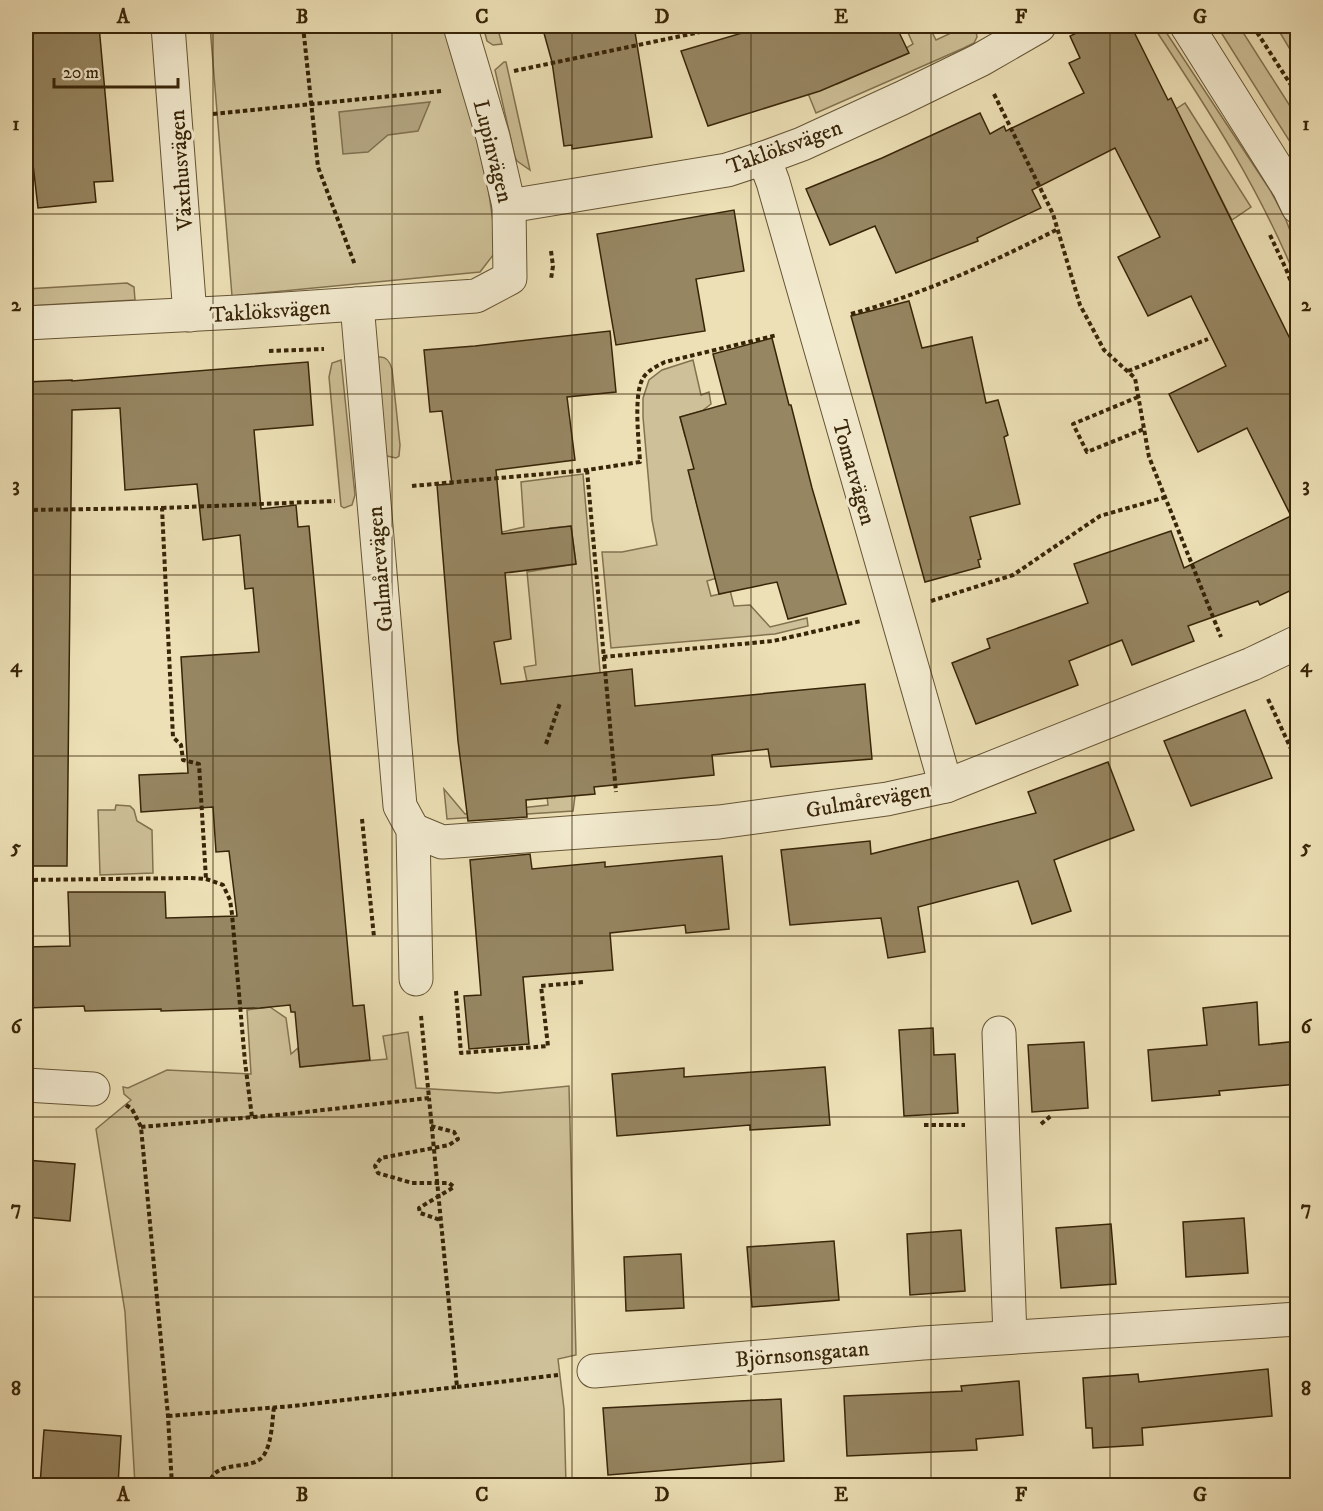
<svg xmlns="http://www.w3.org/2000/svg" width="1323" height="1511" font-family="'IM FELL DW Pica',serif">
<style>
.green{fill:#cec098;stroke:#837250;stroke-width:1.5}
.water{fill:#afa07b;stroke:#7f6f4d;stroke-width:1.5}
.building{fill:#968662;stroke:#382508;stroke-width:1.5}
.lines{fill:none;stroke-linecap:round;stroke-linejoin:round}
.lane-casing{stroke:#655434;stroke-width:19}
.street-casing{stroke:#655434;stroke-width:35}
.path{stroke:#382508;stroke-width:4;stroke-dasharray:4.5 3;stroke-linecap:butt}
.lane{stroke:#f3ebd0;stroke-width:16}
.street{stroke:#f3ebd0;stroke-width:33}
.grid{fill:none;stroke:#382508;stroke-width:1.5;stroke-opacity:0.55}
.labels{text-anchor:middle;stroke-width:6;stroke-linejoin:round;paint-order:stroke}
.street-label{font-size:22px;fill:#382508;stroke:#f3ebd0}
.neatline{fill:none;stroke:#382508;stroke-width:2}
.grid-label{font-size:20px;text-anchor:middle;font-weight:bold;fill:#382508}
</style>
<rect width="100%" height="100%" fill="#ede0b6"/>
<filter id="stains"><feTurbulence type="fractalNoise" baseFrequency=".00333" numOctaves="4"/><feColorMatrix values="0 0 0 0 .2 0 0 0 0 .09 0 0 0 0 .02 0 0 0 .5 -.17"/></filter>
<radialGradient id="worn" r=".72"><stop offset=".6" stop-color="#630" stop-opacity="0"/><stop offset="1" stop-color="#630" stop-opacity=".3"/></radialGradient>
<g class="green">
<polygon points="210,26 449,26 487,180 497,250 480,272 232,296"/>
<polygon points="483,26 497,26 502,44 493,45 487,41"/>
<polygon points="905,26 929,26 936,40 966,26 975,26 977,37 974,43 964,48 816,113 805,86 837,84 908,53 906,48 913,44"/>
<path d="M1153 26H1162L1270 190 1286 220 1297 249V281C1260 189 1208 109 1153 26Z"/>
<polygon points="1217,26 1239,26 1297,117 1297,153"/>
<polygon points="1276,26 1297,26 1297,61"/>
<polygon points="504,62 506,62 530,170 517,161 515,157 495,70"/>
<polygon points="1185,103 1251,207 1232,220 1176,109"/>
<polygon points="127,283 134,287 135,300 26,306 26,289"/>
<path d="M379 357C387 356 390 362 392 369L400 445 399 456 396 458 387 456 383 449 375 364Z"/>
<polygon points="341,360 355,495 352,505 344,508 341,506 329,377 332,363"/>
<polygon points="693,360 701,395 709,392 711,404 702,411 680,417 685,436 707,431 692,485 701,521 720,577 707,581 711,596 724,593 730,590 734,606 750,605 770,627 807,618 808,626 775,634 611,648 602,552 622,552 657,545 652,520 643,417 643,398 649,380 662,370"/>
<polygon points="583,474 601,683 571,746 575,796 573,811 447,819 444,789 465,814 548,805 542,754 524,667 536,665 527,572 576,564 571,526 550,528 503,551 502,532 524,527 521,482"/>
<polygon points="116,805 130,806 134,810 137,821 152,830 153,873 100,875 98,810 115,810"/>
<polygon points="270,1007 286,1018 291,1054 298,1048 300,1067 387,1059 383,1036 408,1032 416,1088 498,1093 569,1086 576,1355 558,1359 564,1409 566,1485 135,1485 125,1312 96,1129 131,1100 124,1094 123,1087 128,1088 167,1070 251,1074 247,1010"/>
</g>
<polygon class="water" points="430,102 418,131 388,135 368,152 343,154 339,112"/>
<g class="building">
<polygon points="40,26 99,26 113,181 94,182 96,202 38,208 26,103 26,34 41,33"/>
<polygon points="542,26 634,26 652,137 572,149 572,145 564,146 552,62"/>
<polygon points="766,26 896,26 909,53 820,91 708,126 681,51"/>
<polygon points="1091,26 1131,26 1168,100 1171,98 1298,355 1298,587 1260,605 1258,601 1188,626 1194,641 1132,665 1122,640 1069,661 1078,685 976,724 952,663 990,648 987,639 1088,603 1074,564 1171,531 1184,568 1291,516 1247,428 1198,452 1169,394 1226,366 1191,296 1148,316 1118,257 1160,237 1115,148 1032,190 1041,208 977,238 978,241 896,273 875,226 830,245 806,189 882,158 980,113 990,134 1004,126 1006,131 1084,93 1069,63 1080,58 1070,36"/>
<polygon points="734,210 744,271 696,279 705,331 616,345 597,234"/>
<polygon points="909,301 922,348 972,337 986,403 998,400 1008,435 1004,437 1020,504 970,517 981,559 978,560 980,567 925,582 851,316"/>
<polygon points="610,331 616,392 567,397 575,460 496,470 502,534 571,526 576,564 505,573 511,639 494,642 501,684 632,669 635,706 865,684 872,759 771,767 768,749 712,755 714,775 594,787 595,794 526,800 527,817 468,821 458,741 437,485 452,484 442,411 430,412 424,350 475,346"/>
<polygon points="772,338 789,405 791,405 812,488 846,604 788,619 777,582 719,594 688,470 694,469 680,417 726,404 713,354"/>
<polygon points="308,362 313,425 254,430 261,509 296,505 298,527 309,526 353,1006 364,1005 370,1060 300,1067 295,1012 291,1012 290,1005 260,1008 161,1011 161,1009 85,1011 84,1006 26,1008 26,947 70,946 68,892 165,892 166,918 237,916 229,851 216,852 213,807 141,812 139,775 188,773 181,657 259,652 253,588 245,589 240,535 203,540 197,484 125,490 120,408 72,410 67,866 26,866 26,382 72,380 72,381"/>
<polygon points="1245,710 1272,778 1191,806 1164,741"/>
<polygon points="1108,762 1134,830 1054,860 1071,911 1032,924 1018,881 918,907 925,952 888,958 881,918 790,925 781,850 870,841 871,854 1036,813 1028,792"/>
<polygon points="530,854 532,869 605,862 605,867 722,856 729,929 686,933 685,925 610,933 613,970 523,977 529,1044 469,1049 464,996 481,995 470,860"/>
<polygon points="1257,1002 1259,1045 1298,1041 1298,1084 1219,1091 1220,1095 1152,1101 1148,1050 1207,1045 1203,1008"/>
<polygon points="933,1028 934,1055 955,1054 958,1113 904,1116 899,1030"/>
<polygon points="1084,1042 1088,1108 1032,1112 1028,1045"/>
<polygon points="825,1067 830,1125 750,1130 750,1125 617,1136 612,1074 684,1068 684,1077"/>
<polygon points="26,1160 75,1164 70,1221 26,1217"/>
<polygon points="1244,1218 1248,1273 1186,1277 1183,1222"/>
<polygon points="1111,1224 1116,1284 1061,1288 1056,1228"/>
<polygon points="961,1230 965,1291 910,1295 907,1234"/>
<polygon points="834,1241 839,1300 752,1307 747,1247"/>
<polygon points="681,1254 684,1308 626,1311 624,1257"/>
<polygon points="1268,1369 1272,1416 1142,1428 1143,1445 1093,1448 1092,1428 1086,1428 1083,1378 1138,1374 1139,1382"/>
<polygon points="1019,1381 1023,1435 976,1439 977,1450 847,1456 844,1396 962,1391 961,1386"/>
<polygon points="781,1399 784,1461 608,1475 603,1408"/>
<polygon points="44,1430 121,1436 118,1485 40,1485"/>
</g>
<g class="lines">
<g class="lane-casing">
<polyline id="lane" points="997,26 1012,42"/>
</g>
<g class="street-casing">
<g id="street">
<polyline points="168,26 190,315"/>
<polyline points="1187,26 1289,188 1298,207"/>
<polyline points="764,158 773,182 946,786"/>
<polyline points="509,206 727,170 764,158 802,144 902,98 980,60 1039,26"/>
<polyline points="357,304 400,806 413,830 416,979"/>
<polyline points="26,323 238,312 476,296 510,278 509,206 493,137 460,26"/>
<polyline points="413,830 442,842 719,822 887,799 946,786 1252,664 1298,642"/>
<polyline points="999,1033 1010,1337"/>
<polyline points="26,1085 93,1089"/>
<polyline points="594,1371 923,1343 1298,1319"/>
</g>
</g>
<g class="path">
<polyline points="303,26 318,167 355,265"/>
<polyline points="1253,26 1298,96"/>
<polyline points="514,71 729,26"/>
<polyline points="994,94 1053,214 1080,305 1104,350 1135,378 1149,457 1221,637"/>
<polyline points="213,114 441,91"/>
<polyline points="1270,235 1286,269 1298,300"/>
<polyline points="551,251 553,266 551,279"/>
<path d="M851 314C923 294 991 263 1058 229"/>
<polyline points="269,351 324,349"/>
<polyline points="1128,371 1208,339"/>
<polyline points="1138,397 1073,424 1087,452 1144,429"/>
<polyline points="587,470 616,792"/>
<path d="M412 486 587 470 640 462C639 442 633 395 643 378 648 370 657 366 665 362L777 335"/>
<polyline points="162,508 335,501"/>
<polyline points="26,510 162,508 173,737 181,745 183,760 199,764 206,879"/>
<polyline points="931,601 1013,575 1100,516 1166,497"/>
<polyline points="603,657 773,641 861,621"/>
<polyline points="1268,699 1298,764"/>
<polyline points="546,744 560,703"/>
<polyline points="362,819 374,937"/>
<polyline points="26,880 191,878 206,879 223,885 230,900 232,914 245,1062 252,1117"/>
<polyline points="456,991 461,1053 548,1046 541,986 584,982"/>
<polyline points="126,1105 132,1109 141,1127 168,1416 172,1486"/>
<polyline points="1041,1124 1052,1115"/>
<polyline points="924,1125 965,1125"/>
<polyline points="431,1126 454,1132 458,1139 449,1145 381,1158 375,1166 378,1173 412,1183 449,1183 454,1187 419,1208 420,1213 440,1220"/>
<polyline points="141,1127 288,1114 429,1098 421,1016"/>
<polyline points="457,1387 558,1375"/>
<polyline points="168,1416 293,1406 457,1387 429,1098"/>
<path d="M212 1486 210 1481C219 1458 253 1472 264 1455 272 1442 272 1422 274 1407"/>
</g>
<use href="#lane" class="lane"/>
<use href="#street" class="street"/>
</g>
<path class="grid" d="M213 26V1486M392 26V1486M572 26V1486M751 26V1486M931 26V1486M1110 26V1486M26 214H1298M26 394H1298M26 575H1298M26 756H1298M26 936H1298M26 1117H1298M26 1297H1298"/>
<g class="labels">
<g class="street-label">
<text transform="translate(784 146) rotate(-20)" y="8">Taklöksvägen</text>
<text transform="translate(494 151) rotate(76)" y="8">Lupinvägen</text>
<text transform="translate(180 170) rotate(-94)" y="8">Växthusvägen</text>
<text transform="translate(270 310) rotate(-4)" y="8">Taklöksvägen</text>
<text transform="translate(855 472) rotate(74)" y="8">Tomatvägen</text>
<text transform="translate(379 569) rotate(-95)" y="8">Gulmårevägen</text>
<text transform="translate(868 799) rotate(-10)" y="8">Gulmårevägen</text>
<text transform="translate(802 1353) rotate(-5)" y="8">Björnsonsgatan</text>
</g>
</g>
<rect width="1323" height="1511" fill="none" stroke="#ede0b6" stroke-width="66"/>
<path d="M54 78v9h124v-9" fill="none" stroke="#382508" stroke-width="3"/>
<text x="63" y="78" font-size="18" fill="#382508" stroke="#f3ebd0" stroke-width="4.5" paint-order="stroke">20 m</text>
<rect x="33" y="33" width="1257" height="1445" class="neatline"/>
<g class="grid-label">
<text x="123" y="23">A</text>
<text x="302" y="23">B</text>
<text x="482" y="23">C</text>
<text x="662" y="23">D</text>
<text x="841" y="23">E</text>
<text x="1021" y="23">F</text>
<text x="1200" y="23">G</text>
<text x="16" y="130">1</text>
<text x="1306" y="130">1</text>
<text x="16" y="311">2</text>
<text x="1306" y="311">2</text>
<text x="16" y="491">3</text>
<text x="1306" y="491">3</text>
<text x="16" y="672">4</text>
<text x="1306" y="672">4</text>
<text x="16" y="853">5</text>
<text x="1306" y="853">5</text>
<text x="16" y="1033">6</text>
<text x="1306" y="1033">6</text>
<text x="16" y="1214">7</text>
<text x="1306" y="1214">7</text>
<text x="16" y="1395">8</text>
<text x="1306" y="1395">8</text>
<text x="123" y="1501">A</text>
<text x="302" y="1501">B</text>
<text x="482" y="1501">C</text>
<text x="662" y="1501">D</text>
<text x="841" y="1501">E</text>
<text x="1021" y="1501">F</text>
<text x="1200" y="1501">G</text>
</g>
<rect width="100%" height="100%" filter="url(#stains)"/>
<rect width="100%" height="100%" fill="url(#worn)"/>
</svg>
